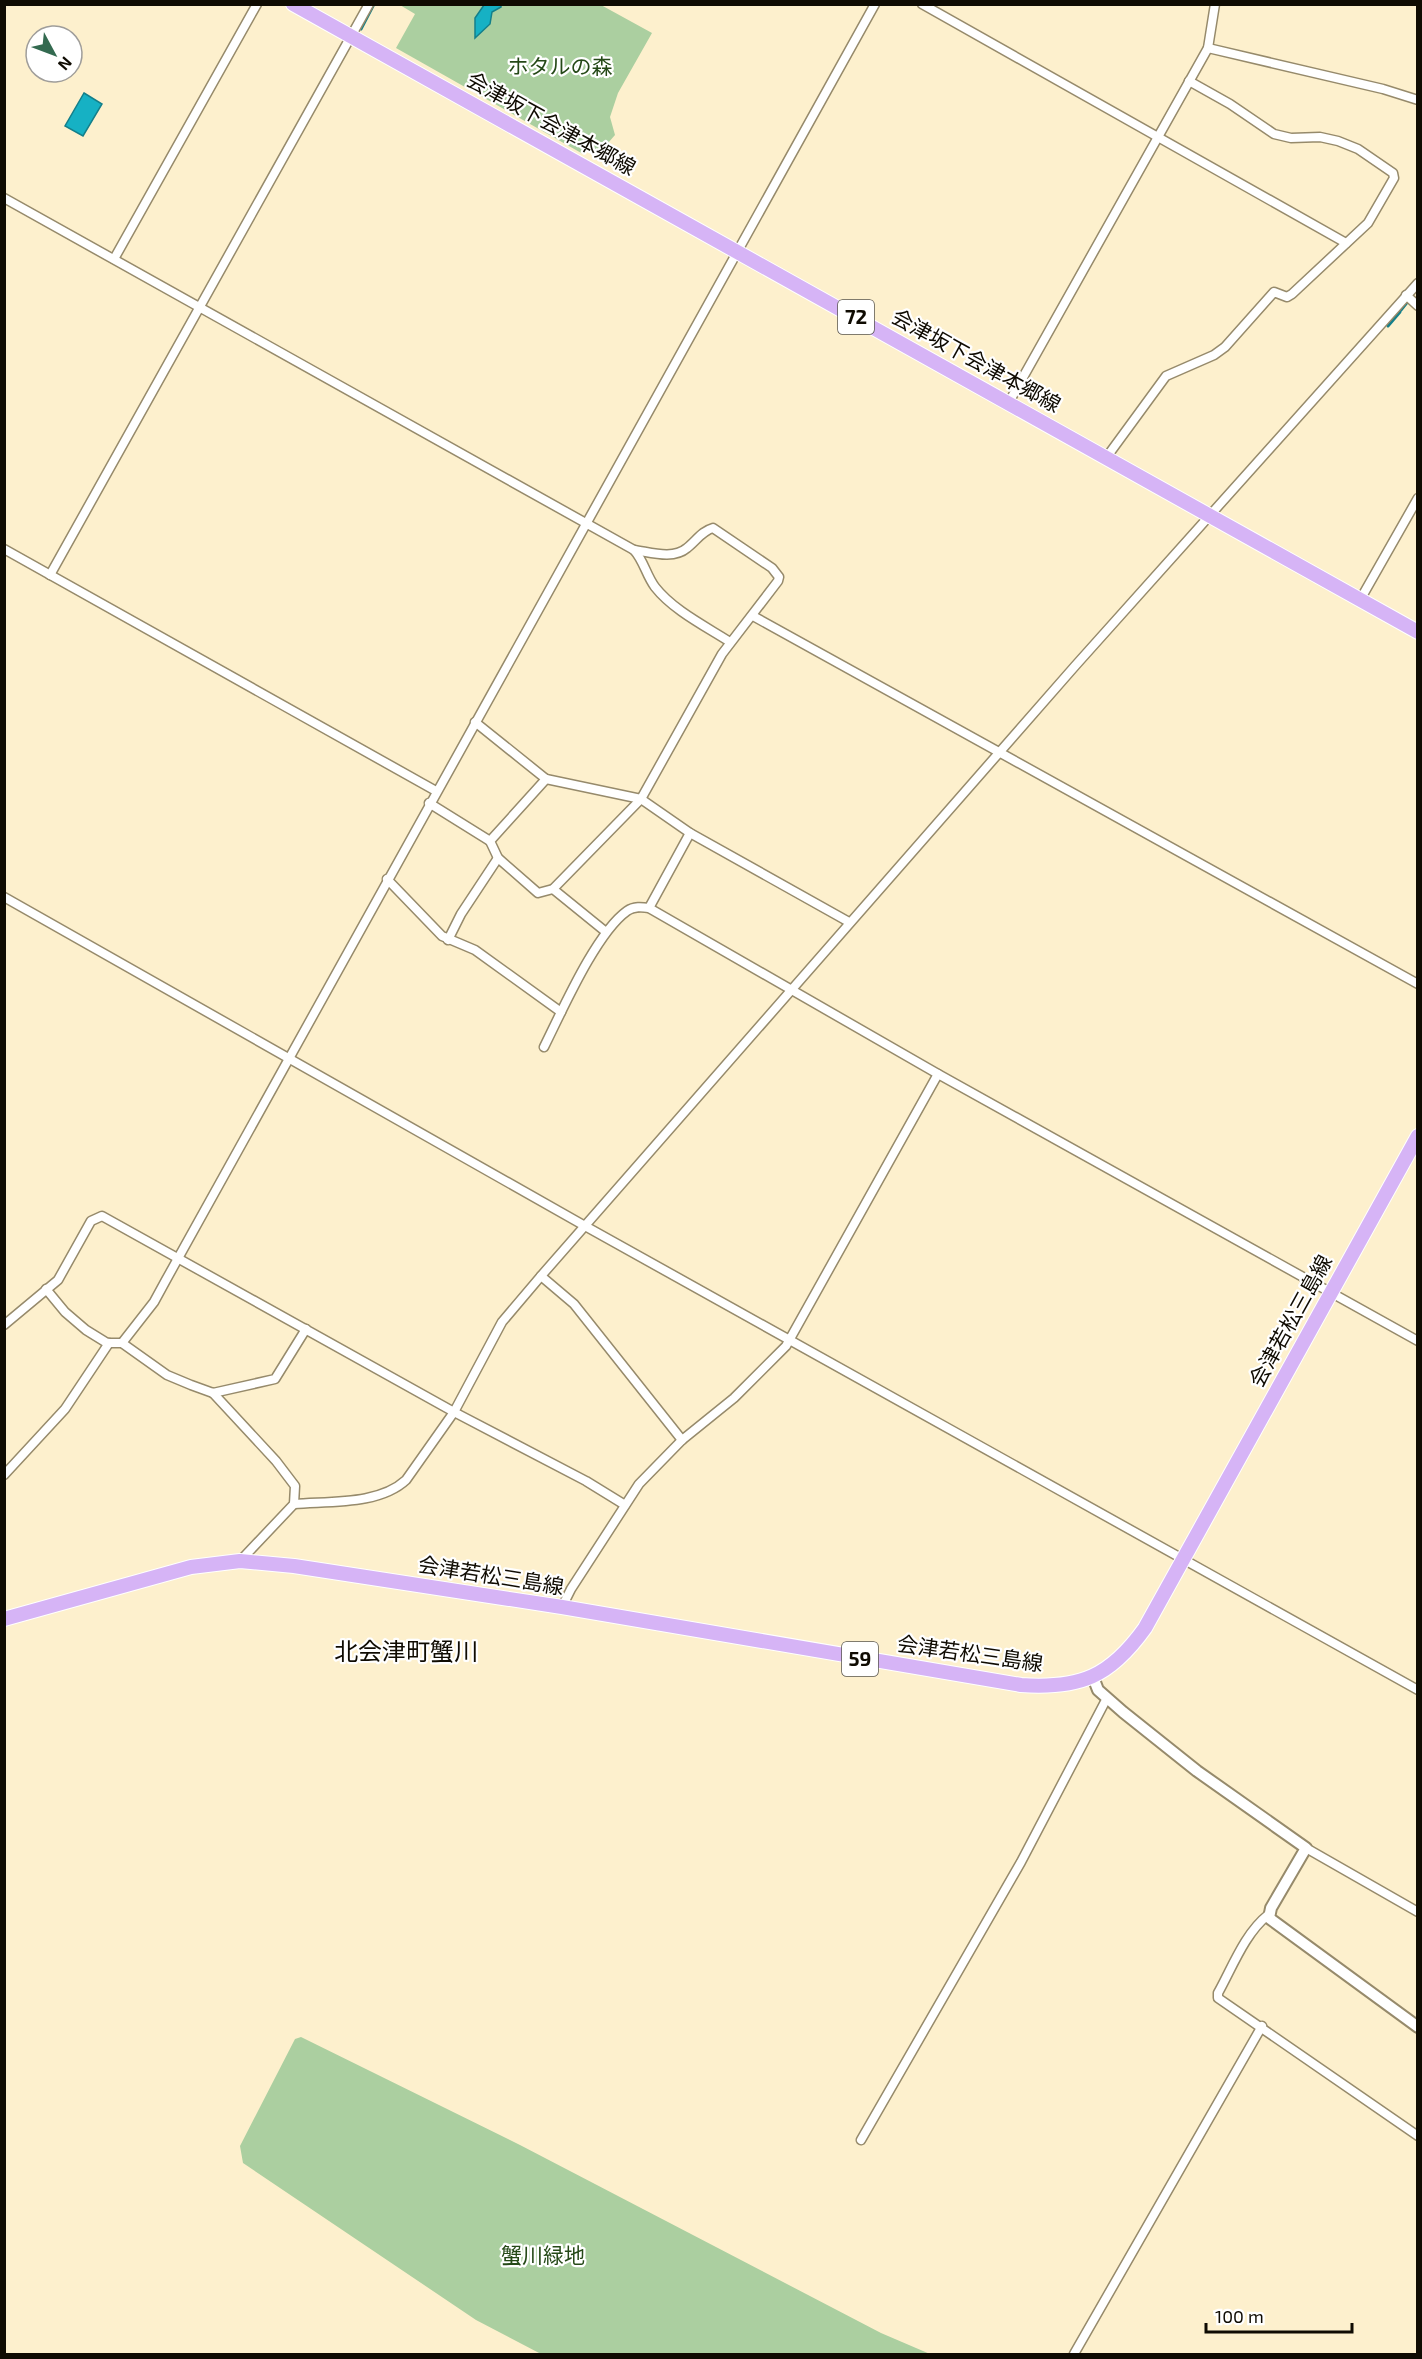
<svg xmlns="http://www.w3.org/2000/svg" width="1422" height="2359" font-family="'Exo 2','Noto Sans JP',sans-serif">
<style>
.green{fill:#abcfa0}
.water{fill:#16b1c4;stroke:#147f8a;stroke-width:1.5}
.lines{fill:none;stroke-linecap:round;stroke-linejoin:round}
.stream{stroke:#147f8a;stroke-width:3}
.minor-casing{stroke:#968a6b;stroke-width:11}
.tertiary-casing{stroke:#968a6b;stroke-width:14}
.primary-casing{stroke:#fff;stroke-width:16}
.minor{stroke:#fff;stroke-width:8}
.tertiary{stroke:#fff;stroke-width:10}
.primary{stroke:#d6b4f6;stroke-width:14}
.labels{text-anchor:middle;stroke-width:4.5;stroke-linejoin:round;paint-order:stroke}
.shield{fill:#fff;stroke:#57544e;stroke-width:1.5}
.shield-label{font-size:20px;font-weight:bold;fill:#0f0b02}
.park-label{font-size:21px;fill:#254917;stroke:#fff}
.street-label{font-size:21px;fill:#0f0b02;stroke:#fff}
.quarter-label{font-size:24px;fill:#0f0b02;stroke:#fff}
</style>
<rect width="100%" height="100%" fill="#fdf0cd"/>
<g class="green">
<polygon points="400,5 601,5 652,33 618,93 610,117 615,135 601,151 585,151 583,154 396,48 415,14"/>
<polygon points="301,2037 520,2145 881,2333 930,2354 541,2354 476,2320 243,2163 240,2146 295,2039"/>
</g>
<g class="water">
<polygon points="484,5 501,5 501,7 492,12 490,24 475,38 475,18"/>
<polygon points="84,93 102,104 83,136 65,126"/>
</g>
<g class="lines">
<g class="stream">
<polyline points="361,29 374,4"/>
<polyline points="1401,310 1409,300"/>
<polyline points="1388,326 1400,312"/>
</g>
<g class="minor-casing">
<g id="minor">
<polyline points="922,4 1346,243"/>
<polyline points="1208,48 1383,89 1418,100"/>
<path d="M4 198 634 550C644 561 646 575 655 587 673 610 705 626 730 642"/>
<polyline points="114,259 257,4"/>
<polyline points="1406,295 1418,306"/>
<polyline points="1008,404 1208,48 1215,4"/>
<polyline points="1106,458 1166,376 1214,355 1225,347 1274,292 1287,297 1292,294 1368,223 1394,178 1393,173 1358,149 1338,141 1320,137 1291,138 1274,134 1230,104 1189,81"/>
<polyline points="4,549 436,791"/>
<polyline points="50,575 369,4"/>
<polyline points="1360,600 1418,498"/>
<polyline points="753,616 1418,984"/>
<polyline points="475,722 546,779 641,799 690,833 849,922"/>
<path d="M546 779 490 841 498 858 538 893 553 889 641 799 722 654 778 581 779 577 772 568 713 528C702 531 696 541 687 548 673 560 650 552 634 550"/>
<polyline points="429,803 490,841"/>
<polyline points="387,879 442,936 475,950 561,1012"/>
<polyline points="553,889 606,932"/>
<polyline points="4,897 585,1226 1418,1690"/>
<polyline points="649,908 690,833"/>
<polyline points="448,940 461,914 498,858"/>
<path d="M544 1047C562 1011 596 933 627 911 634 906 642 907 649 908L938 1074 1418 1341"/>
<polyline points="541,1276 574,1304 682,1440"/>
<polyline points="46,1289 65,1312 86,1330 107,1343 122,1343 167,1375 191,1385 213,1393 275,1379 306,1329"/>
<polyline points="4,1325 58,1280 91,1221 102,1216 454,1412 586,1481 625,1505"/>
<polyline points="122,1343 154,1302 166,1280 875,4"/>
<polyline points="213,1393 276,1461 295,1486 294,1504 240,1561"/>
<polyline points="4,1475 65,1409 109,1343"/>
<path d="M294 1504C330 1501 379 1505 406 1480L454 1412 502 1322 541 1276 1075 666 1418 283"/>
<polyline points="562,1607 571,1589 639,1484 682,1440 734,1398 786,1346 938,1074"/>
<polyline points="1306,1848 1418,1912"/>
<path d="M1268 1915C1245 1933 1232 1968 1218 1993V1998L1418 2136"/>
<polyline points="861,2140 1021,1862 1107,1698"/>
<polyline points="1074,2354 1262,2026"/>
</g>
</g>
<g class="tertiary-casing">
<polyline id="tertiary" points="1093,1677 1098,1690 1123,1712 1197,1771 1306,1848 1271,1908 1269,1918 1418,2027"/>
</g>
<g class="primary-casing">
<g id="primary">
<polyline points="293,4 1418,632"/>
<path d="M4 1619 191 1567 240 1561 294 1566 562 1607 1021 1685C1080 1689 1110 1677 1145 1628L1418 1136"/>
</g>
</g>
<use href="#minor" class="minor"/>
<use href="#tertiary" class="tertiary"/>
<use href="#primary" class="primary"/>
</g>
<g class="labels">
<g class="shield">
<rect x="838" y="300" width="36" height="34" rx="4.5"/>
<rect x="842" y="1642" width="36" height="34" rx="4.5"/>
</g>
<g class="shield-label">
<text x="856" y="324">72</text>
<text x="860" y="1666">59</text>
</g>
<g class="park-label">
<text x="560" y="74">ホタルの森</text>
<text x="543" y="2263">蟹川緑地</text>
</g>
<g class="street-label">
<text transform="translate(551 124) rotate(29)" y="7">会津坂下会津本郷線</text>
<text transform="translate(976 361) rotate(29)" y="7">会津坂下会津本郷線</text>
<text transform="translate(1291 1321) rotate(-61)" y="7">会津若松三島線</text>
<text transform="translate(491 1576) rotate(9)" y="7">会津若松三島線</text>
<text transform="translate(970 1654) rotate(8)" y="7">会津若松三島線</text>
</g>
<g class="quarter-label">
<text x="406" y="1660">北会津町蟹川</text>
</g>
</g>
<rect width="1422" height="2359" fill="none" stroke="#0f0b02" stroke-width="12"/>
<g transform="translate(54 54) rotate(131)"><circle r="28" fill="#ffffff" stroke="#9f9d9a" stroke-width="1.5"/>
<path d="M0-4.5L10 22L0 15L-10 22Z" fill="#336a50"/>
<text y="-9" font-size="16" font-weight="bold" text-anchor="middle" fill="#0f0b02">N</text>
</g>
<path d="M1206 2323v9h146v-9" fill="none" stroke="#0f0b02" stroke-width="3"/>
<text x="1215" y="2323" font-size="18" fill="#0f0b02" stroke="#ffffff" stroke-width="4.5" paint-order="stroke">100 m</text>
</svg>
